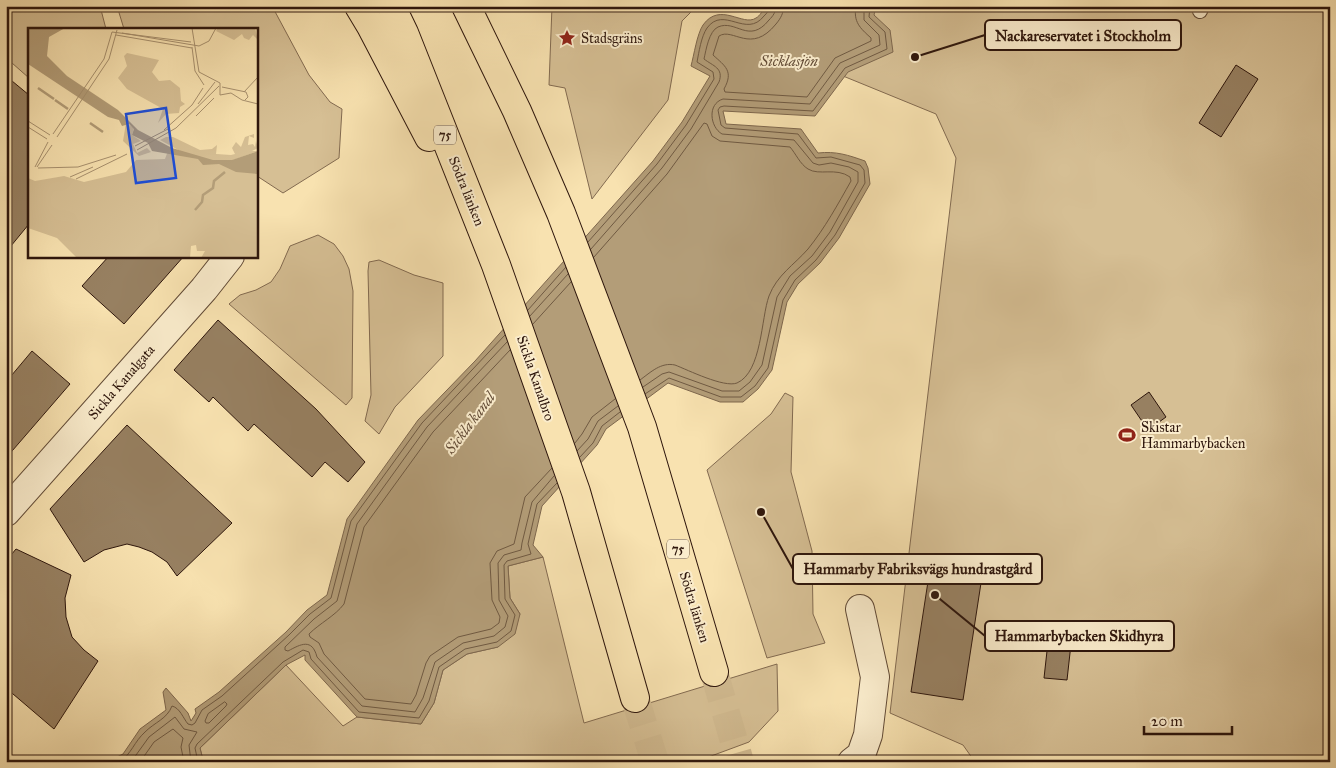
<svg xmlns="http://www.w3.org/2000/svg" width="1336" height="768" font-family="'IM FELL Great Primer',serif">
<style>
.green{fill:#d6bf94;stroke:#826a50}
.water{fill:#b39d78;stroke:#7e674d}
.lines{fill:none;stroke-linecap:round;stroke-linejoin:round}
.shore{stroke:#705a42;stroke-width:1}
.building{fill:#978061;stroke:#2e160c}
.highway-tunnel{stroke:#d0b98f;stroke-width:28;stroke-dasharray:28 14;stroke-linecap:butt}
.lane-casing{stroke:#604935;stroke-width:16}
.street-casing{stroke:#604935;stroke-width:30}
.highway-casing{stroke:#2e160c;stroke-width:30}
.lane{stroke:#faeccc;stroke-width:14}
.street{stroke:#faeccc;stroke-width:28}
.highway{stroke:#f8e2b0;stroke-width:28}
.labels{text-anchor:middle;stroke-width:4;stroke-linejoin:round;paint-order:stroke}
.shield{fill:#faeccc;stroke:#6b5646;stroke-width:1}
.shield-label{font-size:12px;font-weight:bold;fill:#2e160c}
.poi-label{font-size:14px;fill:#2e160c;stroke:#faeccc;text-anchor:start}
.street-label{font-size:14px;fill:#2e160c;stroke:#faeccc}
.water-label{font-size:15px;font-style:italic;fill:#634c37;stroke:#faeccc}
.inset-river{fill:none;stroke:#b39d78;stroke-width:2.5}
.inset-road{fill:none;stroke:#a7906e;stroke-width:1}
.view{fill:#1d4ed8;fill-opacity:0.15;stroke:#1d4ed8;stroke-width:2.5}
.inset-edge{fill:none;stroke:#2e160c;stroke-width:2.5}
.leader{fill:none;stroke:#2e160c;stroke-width:2}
.callout-dot{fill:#2e160c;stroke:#faeccc;stroke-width:2}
.callout{fill:#faeccc;stroke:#2e160c;stroke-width:2}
.callout-label{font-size:15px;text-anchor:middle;font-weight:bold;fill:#2e160c}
</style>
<rect width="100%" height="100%" fill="#f8e2b0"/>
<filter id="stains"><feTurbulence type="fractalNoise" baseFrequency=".004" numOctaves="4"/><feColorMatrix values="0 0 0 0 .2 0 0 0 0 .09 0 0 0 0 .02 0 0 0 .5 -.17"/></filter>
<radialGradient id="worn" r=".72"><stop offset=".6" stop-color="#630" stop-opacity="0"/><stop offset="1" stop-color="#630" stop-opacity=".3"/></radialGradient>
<g class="green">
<polygon points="6,6 100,6 106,29 29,29 29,78 12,63 6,69"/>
<polygon points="117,6 272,6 309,75 330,102 342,109 339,158 283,193 257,176 256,29 124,29"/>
<polygon points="552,6 697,6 682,21 668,100 592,199 565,88 549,85"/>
<polygon points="771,6 1330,6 1330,762 975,762 963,745 890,713 956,158 936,114 821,67"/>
<polygon points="318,235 334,244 343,256 349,269 353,291 352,398 346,405 229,304 240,295 256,290 271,282 280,269 290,246"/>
<polygon points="379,260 414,275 443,283 443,356 395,407 379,434 365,421 371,395 368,271 369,262"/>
<polygon points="785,393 793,397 791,472 812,551 813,614 825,643 767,658 707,470 771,414"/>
<polygon points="543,557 584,723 777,664 778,711 749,742 695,762 199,762 203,760 200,748 286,665 343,726 357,717 421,724 434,703 443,670 467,654 498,647 520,614 510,598 508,566"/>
</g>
<path class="water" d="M766 6H876L874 15 890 30 893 52 848 72 815 116 723 111 726 124 801 129 818 153C836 151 848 155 865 161L868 168 870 184 839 238 820 263 798 284 787 302 772 370 758 389 743 402H720L668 383 606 429 597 445 542 506 533 545 543 557 508 566 510 598 520 614 515 634 498 647 467 654 443 670 434 703 421 724 357 717 305 660V655L286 665 200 748 203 760 199 762H114L117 757 123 754 140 729 166 710 163 692 166 688 188 713 191 721 196 713 195 709 219 692 286 632 307 610 327 595 347 519 418 420 475 361 653 161 682 122 710 76 691 66C694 55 697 34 703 25 720 1 743 27 756 18 760 16 763 10 766 6Z"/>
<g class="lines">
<g class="shore">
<path d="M784 6C783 14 781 18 776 24 751 55 733 27 719 36L713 55C725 66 734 71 724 89L725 92 807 97 835 58 871 41V38C860 28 853 22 856 6"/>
<path d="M588 242 657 164 686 125 714 79 713 72 697 62C699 52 701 37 707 28 724 5 746 39 764 16 767 13 769 11 770 6"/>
<path d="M591 249 662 168 691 129 719 82C724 68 713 66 704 59 706 50 709 31 718 27 736 19 749 45 769 20 773 16 776 12 776 6"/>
<path d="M594 257 667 174 704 123 707 124 712 136 720 141 790 147C796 154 800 164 808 169 819 176 836 167 850 177L851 181C838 204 825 228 808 249 794 265 777 275 769 296 761 318 762 372 737 383 724 388 688 370 675 365 661 362 651 372 640 380"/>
<polyline points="528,310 566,267"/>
<polyline points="530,316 568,274"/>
<polyline points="533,324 571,282"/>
<path d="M507 342 427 427 406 456 357 524 337 601 314 619 285 647V650L288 651C301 644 312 638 317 657L362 706 415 712 423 698 435 662 463 643 494 636 505 627 508 616 499 600 498 563 504 555 521 550 522 543 532 502 554 476"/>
<path d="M510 350 433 432 364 527 344 604C335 616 320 623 309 634L310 637 319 643 324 654 365 699 411 704 416 695 426 663 430 656 458 637 491 629 499 623 500 617 492 600 490 563 497 551 514 544 525 497 552 468"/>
<path d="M643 387 662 374 669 372 722 391H739L750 382 762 365 777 297 790 276 812 256 830 232 858 182V172L849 167 831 163 819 165 813 163 794 140 722 134C710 127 707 104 723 99L810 104 840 63 880 45 879 35 864 20V6"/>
<polyline points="645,394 669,378 721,397 741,397 755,386 768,368 783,300 795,280 816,260 835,235 865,183 864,170 860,165 831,157 816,158 798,134 725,128 721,125 718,110 720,107 724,106 813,111 845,68 887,49 885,32 869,17 870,6"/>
<polyline points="575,443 582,434 592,417 615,399"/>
<polyline points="577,451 588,439 598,421 618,406"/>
<polyline points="580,457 593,443 602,426 620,412"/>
<polygon points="225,702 227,704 226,706 209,723 206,723 205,721 208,714"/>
<path d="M120 762C132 753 134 742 145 732 155 722 167 719 172 706 180 708 183 718 188 724L192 725 195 723 202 710 222 696 289 635 310 614 331 598 351 521 422 423 505 335"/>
<polyline points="131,762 149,737 175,717 184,729 197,732 189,745 191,762"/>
<polyline points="140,762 154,742 173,729 183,738 181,747 184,762"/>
<polyline points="198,762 195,748 197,744 283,662 303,650 309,652 311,659 359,712 419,718 429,701 439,667 465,649 497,642 511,631 515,615 505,599 504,565 507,561 531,554 528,544 537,504 557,483"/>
</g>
</g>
<g class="building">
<polygon points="1236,65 1258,79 1221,137 1199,123"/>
<polygon points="6,76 29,95 29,224 6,252"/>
<polygon points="109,256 184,256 124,324 82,286"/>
<polygon points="218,320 316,409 365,462 348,482 325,462 312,477 254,424 248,431 213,397 209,402 174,370"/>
<polygon points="32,351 70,384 6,458 6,382"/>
<polygon points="1149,392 1166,417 1148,430 1131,405"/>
<polygon points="127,425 232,523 177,576 167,562 152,552 139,547 127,544 104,550 84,562 50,509"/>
<polygon points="16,549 71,575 65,598 66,617 72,637 84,650 98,661 54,729 6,688 6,561"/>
<polygon points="931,562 983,570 963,700 911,692"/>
<polygon points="1050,624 1073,626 1067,680 1044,678"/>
</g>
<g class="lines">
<g class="highway-tunnel">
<polyline points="714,672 740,762"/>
<polyline points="635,698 655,762"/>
</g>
<g class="lane-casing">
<polyline id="lane" points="1200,11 1202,6"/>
</g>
<g class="street-casing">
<g id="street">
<polyline points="6,512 204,289 230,256"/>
<polyline points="852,762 861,755 868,735 875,677 860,609"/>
</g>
</g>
<g class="highway-casing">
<g id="highway">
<polyline points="359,6 371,26 429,137"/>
<polyline points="391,6 404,33 496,265 576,492 635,698"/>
<polyline points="466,6 517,111 561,213 642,427 714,672"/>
</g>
</g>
<use href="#lane" class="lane"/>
<use href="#street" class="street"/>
<use href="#highway" class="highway"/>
</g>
<defs>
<g id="sight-bare" transform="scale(1.35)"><path d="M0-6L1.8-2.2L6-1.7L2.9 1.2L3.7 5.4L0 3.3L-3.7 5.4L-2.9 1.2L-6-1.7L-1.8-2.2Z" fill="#8f2418" stroke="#faeccc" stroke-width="2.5" paint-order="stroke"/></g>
<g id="stadium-bare" transform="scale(1.35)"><path d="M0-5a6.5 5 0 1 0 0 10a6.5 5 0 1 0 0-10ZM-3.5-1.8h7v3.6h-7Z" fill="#8f2418" stroke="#faeccc" stroke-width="2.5" paint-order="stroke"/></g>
</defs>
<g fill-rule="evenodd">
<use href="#sight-bare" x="567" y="38"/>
<use href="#stadium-bare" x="1127" y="435"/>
</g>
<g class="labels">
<g class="shield">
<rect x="434" y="125.5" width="22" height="19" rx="4"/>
<rect x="667" y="539.5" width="22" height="19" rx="4"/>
</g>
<g class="shield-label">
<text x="445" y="139">75</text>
<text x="678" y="553">75</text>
</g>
<g class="poi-label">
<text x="581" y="43">Stadsgräns</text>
<text x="1141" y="432">Skistar<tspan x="1141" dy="16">Hammarbybacken</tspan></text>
</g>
<g class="street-label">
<text transform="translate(467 191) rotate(68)" y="5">Södra länken</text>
<text transform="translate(536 378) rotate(71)" y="5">Sickla Kanalbro</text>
<text transform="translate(121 382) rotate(-49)" y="5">Sickla Kanalgata</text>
<text transform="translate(695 607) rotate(73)" y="5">Södra länken</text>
</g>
<g class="water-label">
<text x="789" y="66">Sicklasjön</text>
<text transform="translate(470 423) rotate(-53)" y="5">Sickla kanal</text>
</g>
</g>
<g transform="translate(28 28)">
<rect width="230" height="230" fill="#f8e2b0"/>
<path d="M190 0H227L230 12 225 7 221 12 216 10 214 6 206 12 188 3ZM99 25 131 32 124 44 131 53 142 52 152 60 153 73 157 76 152 79 151 85 138 86 130 95 135 81 99 61 90 50 99 38 96 28ZM98 95 106 100 104 107 113 113 105 116 109 125 119 120 123 124 111 128 95 113ZM226 106V110L221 108 220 117 225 116 227 119 228 113 230 120 224 123H230L205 132H191L202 136 230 132V230H173L177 223H169L168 217 163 218 162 230H49L29 210 0 200V150L7 153 36 148 56 154 98 144 108 132 137 131 141 120 154 124 132 112 138 109H145L172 122 184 121 189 117 188 126 203 127 207 126 204 120 208 114 213 119 217 109Z" fill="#d6bf94"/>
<path d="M0 0H37L21 9 19 28 39 48 90 82 110 102 144 120 185 132H204L230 123V146L208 144 191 136 175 137 170 131 124 123 120 115 104 107 106 101 101 96 94 98 91 92 80 89 0 36Z" fill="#b39d78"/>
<path class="inset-river" d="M10 60 26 71M27 72 40 81M62 95 75 104M167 182 174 174 175 167 185 160 186 153 197 144"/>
<path class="inset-road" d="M164 0 171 44 192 55V67M84 4 163 14M94 5 171 18 181 13 188 0M88 7 164 20M164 19 167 43 176 57M194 59 218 64 220 69 217 72M216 64 230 49M192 67 203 65 214 72 230 76M170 76 187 54M168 88 186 70M0 93 22 107M0 99 19 111M136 102 164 77 175 60M25 106 76 31 84 4M29 109 81 31 89 2M107 118 140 101M109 122 148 100 191 58M7 139 20 114M9 139 24 117M10 140 50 139 88 127M42 149 65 139M48 151 99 126"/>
<path class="view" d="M138 80 148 150 108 155 98 86Z"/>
<rect width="230" height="230" class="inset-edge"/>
</g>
<path class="leader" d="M915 57L985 35M761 512L793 569M935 595L985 636"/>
<g class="callout-dot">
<circle cx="915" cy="57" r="5"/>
<circle cx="761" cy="512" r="5"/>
<circle cx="935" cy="595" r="5"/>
</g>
<g class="callout">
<rect x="985" y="20" width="196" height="30" rx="5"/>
<rect x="793" y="554" width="249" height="30" rx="5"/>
<rect x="985" y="621" width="189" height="30" rx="5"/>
</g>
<g class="callout-label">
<text x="1083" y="41">Nackareservatet i Stockholm</text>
<text x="918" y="574">Hammarby Fabriksvägs hundrastgård</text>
<text x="1079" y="641">Hammarbybacken Skidhyra</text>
</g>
<rect width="1336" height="768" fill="none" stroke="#f8e2b0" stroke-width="25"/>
<rect x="8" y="8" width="1321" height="753" fill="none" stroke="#2e160c" stroke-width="2.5"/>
<rect x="12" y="12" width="1311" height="743" fill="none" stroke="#2e160c"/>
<path d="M1144 726v8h88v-8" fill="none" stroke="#2e160c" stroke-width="2.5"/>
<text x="1151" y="726" font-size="15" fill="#2e160c" stroke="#faeccc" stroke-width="4" paint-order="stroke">20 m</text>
<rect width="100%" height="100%" filter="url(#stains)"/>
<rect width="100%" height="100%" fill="url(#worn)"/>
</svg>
